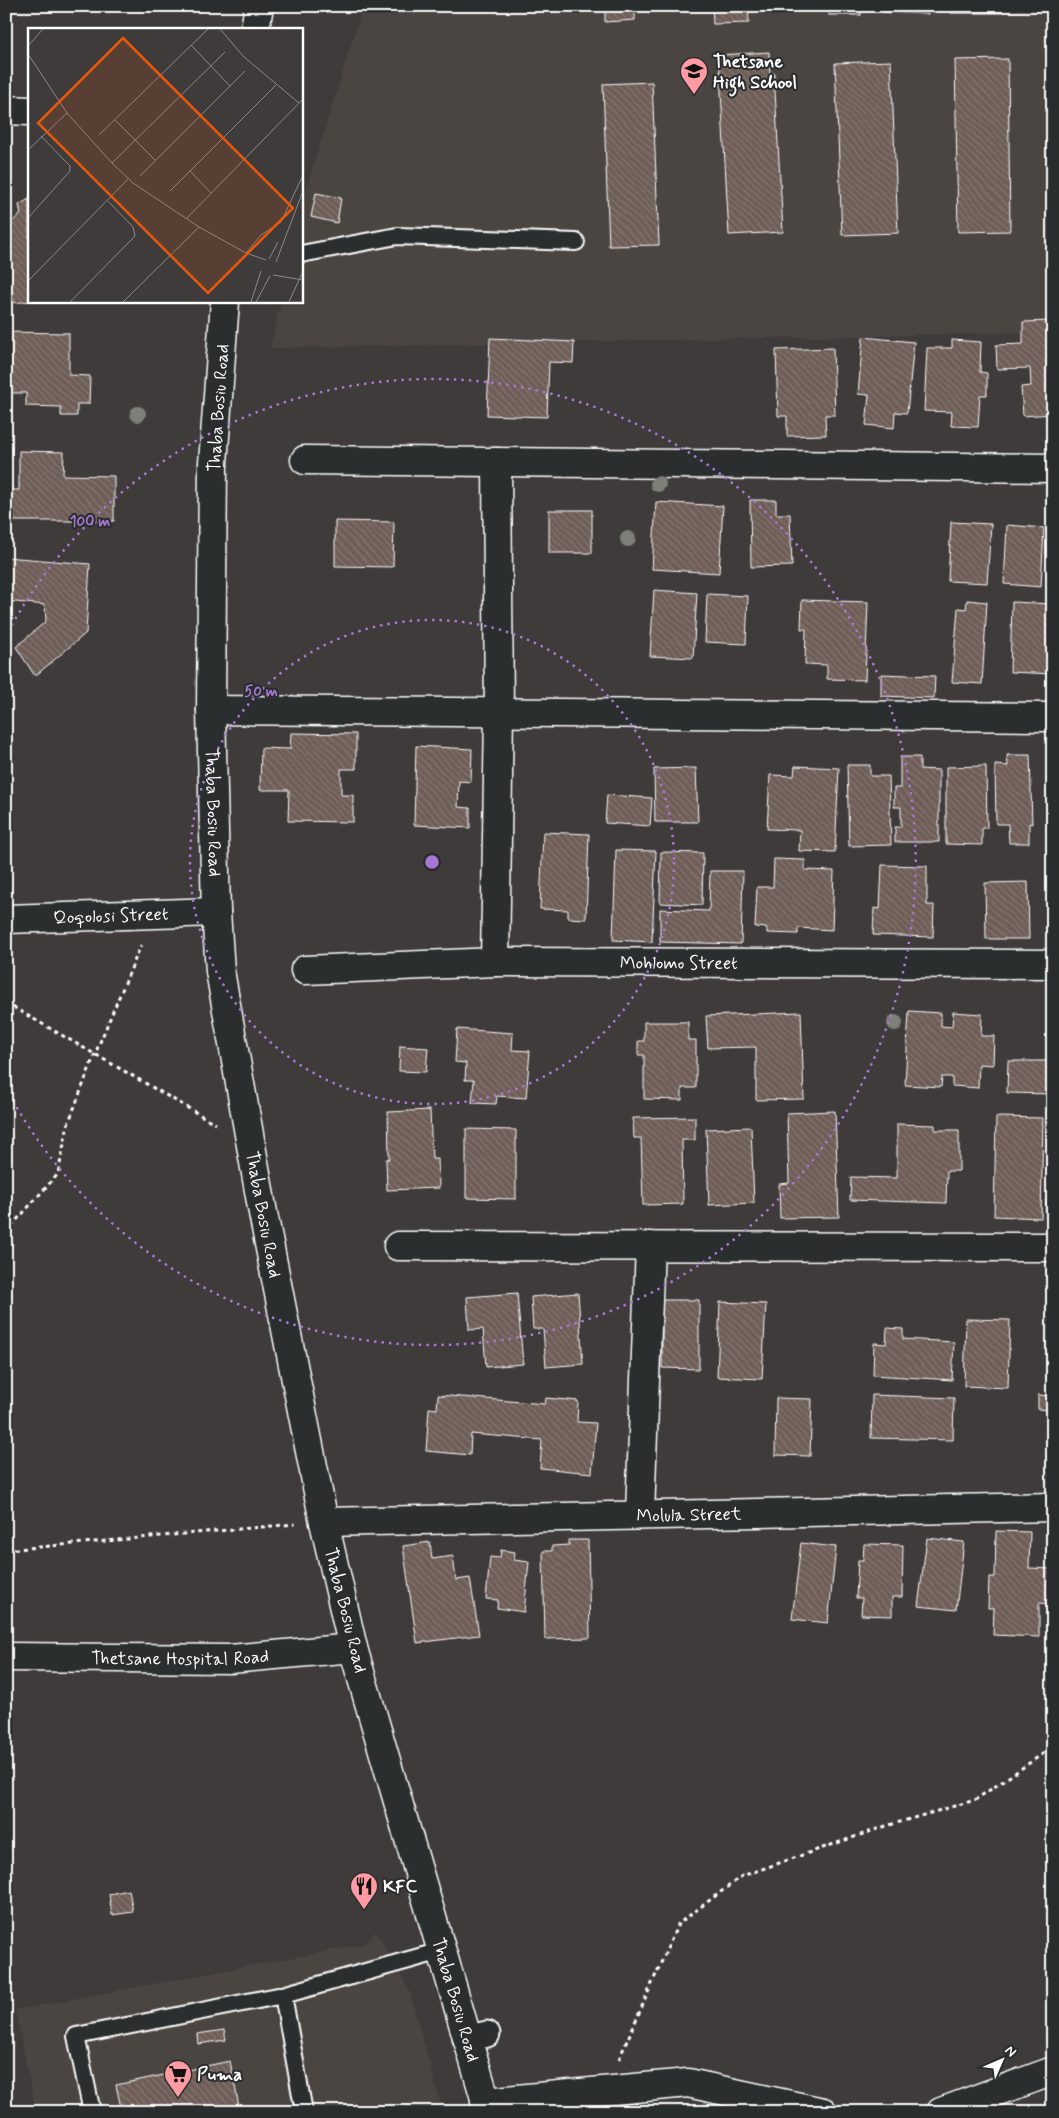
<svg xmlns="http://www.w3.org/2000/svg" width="1059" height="2118" font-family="Mynerve,sans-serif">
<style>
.built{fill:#4c4543}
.building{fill:url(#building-back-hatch);stroke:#fff}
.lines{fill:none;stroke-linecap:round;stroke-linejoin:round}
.service-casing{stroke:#fff;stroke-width:20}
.pedestrian-casing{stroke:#fff;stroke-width:29}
.minor-casing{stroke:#fff;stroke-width:31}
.tertiary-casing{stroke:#fff;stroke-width:31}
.secondary-casing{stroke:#fff;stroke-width:31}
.path{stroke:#fff;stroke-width:3;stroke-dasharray:4 4;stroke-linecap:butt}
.service{stroke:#2a2d2e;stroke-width:16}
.pedestrian{stroke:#2a2d2e;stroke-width:25}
.minor{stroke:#2a2d2e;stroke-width:28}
.tertiary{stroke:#2a2d2e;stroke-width:28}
.secondary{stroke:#2a2d2e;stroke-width:28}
.tree{fill:#7d7f78}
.ring{fill:none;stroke:#a976d5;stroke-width:2.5;stroke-dasharray:2.5 5}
.labels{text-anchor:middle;stroke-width:4;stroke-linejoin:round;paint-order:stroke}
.poi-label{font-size:18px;font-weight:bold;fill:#fff;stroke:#2a2d2e;text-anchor:start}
.street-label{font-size:18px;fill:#fff;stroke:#2a2d2e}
.inset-road{fill:none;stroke:#8b8989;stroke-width:1}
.view{fill:#e8590c;fill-opacity:0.15;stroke:#e8590c;stroke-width:2.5}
.inset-edge{fill:none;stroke:#fff;stroke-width:2.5}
.centre{fill:#a976d5;stroke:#2a2d2e;stroke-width:2.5}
.ring-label{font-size:15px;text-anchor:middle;font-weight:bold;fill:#a976d5;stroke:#2a2d2e;stroke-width:4;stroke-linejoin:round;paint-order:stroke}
</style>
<defs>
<pattern id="building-back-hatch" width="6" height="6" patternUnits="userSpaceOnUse" patternTransform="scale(1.25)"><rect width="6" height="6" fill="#6e5d57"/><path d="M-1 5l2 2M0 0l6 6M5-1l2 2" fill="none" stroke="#847570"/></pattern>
</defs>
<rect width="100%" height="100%" fill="#3e3b3a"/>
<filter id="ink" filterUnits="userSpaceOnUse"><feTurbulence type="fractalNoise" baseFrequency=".02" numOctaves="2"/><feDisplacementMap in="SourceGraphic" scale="10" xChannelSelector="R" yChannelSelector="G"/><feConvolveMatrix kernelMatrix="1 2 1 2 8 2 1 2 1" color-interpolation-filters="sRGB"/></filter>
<g filter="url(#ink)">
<g class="built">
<polygon points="363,6 1053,6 1053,332 270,348 281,301 301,301 301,214 308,183"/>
<polygon points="376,1931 409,1990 443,2112 36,2112 15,2010 365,1944"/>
</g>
<g class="building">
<polygon points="605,6 635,6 635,20 605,22"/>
<polygon points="712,6 748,6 749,23 713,24"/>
<rect x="829" y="6" width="32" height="9"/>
<polygon points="883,6 928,6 928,14 883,12"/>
<rect x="951" y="6" width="50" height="7"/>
<polygon points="769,52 770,74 774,73 783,232 729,235 719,55"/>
<polygon points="1008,59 1010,231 958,232 955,60"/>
<polygon points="891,61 898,233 842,235 835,63"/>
<polygon points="652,82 659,245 609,246 603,84"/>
<polygon points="316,193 341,198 337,223 311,217"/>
<polygon points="29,199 29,301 14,303 6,261 6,227 21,214 19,205"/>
<polygon points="1053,321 1053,414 1023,416 1021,387 1031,386 1030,368 997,369 996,345 1023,344 1023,322"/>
<polygon points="6,332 69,333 69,375 90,376 89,404 77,404 77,416 61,416 61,407 26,406 26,393 11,393 11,371 6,371"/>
<polygon points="863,337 914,342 907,413 895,412 894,428 866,425 869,395 858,394"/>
<polygon points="490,338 574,342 573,363 549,362 547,417 487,415"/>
<polygon points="952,340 981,342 980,372 987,373 987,395 980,395 978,427 951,426 952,412 924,411 927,348 952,348"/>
<polygon points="833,348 835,415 825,415 826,435 787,436 787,416 778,416 776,350"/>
<polygon points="19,451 64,452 63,475 114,476 114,521 6,521 6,490 19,490"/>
<polygon points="750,500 776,500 776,514 790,514 792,566 751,567"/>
<polygon points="656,502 723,506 719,573 652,569"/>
<rect x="549" y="510" width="43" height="43"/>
<polygon points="335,521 394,522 393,567 335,566"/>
<polygon points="951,522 991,524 987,583 948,581"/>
<polygon points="1007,525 1044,528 1041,587 1004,584"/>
<polygon points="6,557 90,564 86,633 35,676 16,647 46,621 45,605 6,601"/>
<polygon points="654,590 697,593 693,658 650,656"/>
<polygon points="707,594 748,596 746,644 705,642"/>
<polygon points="802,600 868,602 865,680 827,679 827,665 805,664 806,629 801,629"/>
<polygon points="967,600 987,602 982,684 952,682 958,608 966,609"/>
<polygon points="1012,602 1053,604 1053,674 1010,672"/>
<polygon points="881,674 935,676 934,698 881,696"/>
<polygon points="291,733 356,734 356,769 341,769 341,795 353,795 353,822 288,821 289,790 260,790 261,748 290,749"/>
<polygon points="416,746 472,749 471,782 459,781 458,807 470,808 470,828 414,825"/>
<polygon points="1007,755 1030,755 1032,824 1029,823 1029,843 1009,843 1008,824 996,824 995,765 1008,766"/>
<polygon points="900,757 920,757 920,769 939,770 939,842 895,842 895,827 901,827 901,807 894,807 894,788 900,788"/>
<polygon points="847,765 870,765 870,776 889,776 891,845 849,846"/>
<polygon points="795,766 839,768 835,852 799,851 800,830 767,829 770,775 794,776"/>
<polygon points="986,766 987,828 982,828 982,845 946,844 946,767"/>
<polygon points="696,768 698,822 655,822 654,769"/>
<polygon points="607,795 652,798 650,826 605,823"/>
<polygon points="543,832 589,834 586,919 568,918 568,910 540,909"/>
<polygon points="616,850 656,851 652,942 613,940"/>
<polygon points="661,852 703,853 702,905 660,903"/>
<polygon points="774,859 805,860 805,870 834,871 832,930 798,928 798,934 767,933 767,928 755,927 757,887 773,887"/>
<polygon points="882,865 927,866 927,905 934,905 933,937 873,935 874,908 880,909"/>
<polygon points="710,871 743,871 741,944 660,942 660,909 709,911"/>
<polygon points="1028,882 1029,939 986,939 985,883"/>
<polygon points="909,1011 941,1013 941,1026 952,1027 953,1012 982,1014 981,1036 994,1036 993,1065 979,1064 978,1088 952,1086 952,1077 942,1077 941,1087 905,1085"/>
<polygon points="801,1012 804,1099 756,1100 756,1047 708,1048 706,1016"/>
<polygon points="644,1022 688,1022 688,1040 696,1040 696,1088 682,1088 682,1100 644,1099 644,1055 638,1055 638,1041 644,1041"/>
<polygon points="457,1029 513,1033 512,1050 530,1051 526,1098 497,1096 496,1104 472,1103 474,1080 465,1080 466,1063 455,1062"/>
<polygon points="400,1046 428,1048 426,1072 399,1071"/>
<polygon points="1008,1061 1053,1061 1053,1094 1007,1093"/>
<polygon points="430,1110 432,1159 438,1159 439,1188 387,1190 386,1159 389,1159 388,1112"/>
<polygon points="835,1111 839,1217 780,1218 779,1184 789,1183 787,1113"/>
<polygon points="695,1117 695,1140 682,1140 683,1204 643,1205 641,1138 634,1138 633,1118"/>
<polygon points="996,1117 1043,1118 1041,1218 994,1216"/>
<polygon points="897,1124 935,1125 935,1130 959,1130 959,1171 947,1171 946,1203 850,1200 851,1177 897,1178"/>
<polygon points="751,1127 754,1203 709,1205 706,1129"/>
<polygon points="466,1129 516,1130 516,1199 466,1198"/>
<rect x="1046" y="1200" width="7" height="19"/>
<polygon points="517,1293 523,1364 486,1367 483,1329 469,1330 467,1297"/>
<polygon points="578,1293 583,1364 546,1367 543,1329 533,1329 531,1297"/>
<polygon points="662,1300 699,1300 699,1369 662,1368"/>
<polygon points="720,1302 766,1304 762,1379 717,1377"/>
<polygon points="966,1319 1010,1320 1008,1388 964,1386"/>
<polygon points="887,1328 903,1329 903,1339 954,1342 952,1380 873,1375 874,1343 886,1344"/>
<polygon points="438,1395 545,1404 546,1398 578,1401 577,1422 596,1423 592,1473 540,1468 542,1440 471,1434 470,1455 426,1451 429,1408 437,1409"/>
<polygon points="872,1395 954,1398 953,1440 871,1438"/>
<polygon points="1038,1395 1053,1396 1053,1410 1038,1409"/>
<polygon points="776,1398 812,1399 810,1456 775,1455"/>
<polygon points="996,1531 1030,1532 1029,1568 1053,1569 1053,1604 1039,1603 1039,1637 993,1635 994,1608 988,1608 989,1577 995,1577"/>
<polygon points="927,1538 964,1542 956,1610 918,1606"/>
<polygon points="569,1540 588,1540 590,1638 545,1639 543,1551 552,1551 552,1546 569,1545"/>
<polygon points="430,1542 432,1559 453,1556 456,1580 470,1578 479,1635 417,1643 403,1546"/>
<polygon points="801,1543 836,1547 828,1623 792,1619"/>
<polygon points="864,1544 903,1545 902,1597 892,1597 892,1616 861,1615 862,1598 856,1598 858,1560 863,1560"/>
<polygon points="501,1550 515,1552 514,1560 529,1562 524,1612 497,1608 498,1600 486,1599 490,1557 500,1558"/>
<polygon points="129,1890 133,1912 112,1915 109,1894"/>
<polygon points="224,2030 226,2040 198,2044 197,2034"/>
<polygon points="230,2061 240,2112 122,2112 116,2085"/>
</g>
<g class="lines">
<g class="service-casing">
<g id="service">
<polyline points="301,254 397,236 576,242"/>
<polyline points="283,1995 304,2112"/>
<polyline points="92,2112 76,2036 283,1995 441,1951"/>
</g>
</g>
<g class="pedestrian-casing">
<polyline id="pedestrian" points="466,2039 487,2034"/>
</g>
<g class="minor-casing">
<g id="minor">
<polyline points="6,110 29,111"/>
<polyline points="305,460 1053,468"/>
<polyline points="211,710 1053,717"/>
<path id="s1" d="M6 919 216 912"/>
<polyline points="495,962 499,712 497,462"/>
<path id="s2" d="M305 970 495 962 1053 964"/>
<polyline points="398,1246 1053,1247"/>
<polyline points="640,1514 650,1246"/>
<path id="s3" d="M324 1522 1053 1507"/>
<polyline points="485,2102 688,2083 823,2112"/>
<polyline points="941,2112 1053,2071"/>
</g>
</g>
<g class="tertiary-casing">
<g id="tertiary">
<polyline points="255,29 259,6"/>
<path id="s4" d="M225 301 213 463 211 710 216 912 220 971 263 1213 324 1522 353 1648"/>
</g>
</g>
<g class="secondary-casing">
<g id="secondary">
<path id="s5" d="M6 1657 230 1659 353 1648 489 2112"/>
</g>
</g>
<g class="path">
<polyline points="6,1003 216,1124"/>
<polyline points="6,1232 58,1174 68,1124 95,1054 141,945"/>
<polyline points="6,1550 295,1524"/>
<polyline points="619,2059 678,1924 742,1876 886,1826 975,1800 1053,1747"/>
</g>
<use href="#service" class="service"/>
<use href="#pedestrian" class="pedestrian"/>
<use href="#minor" class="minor"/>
<use href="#tertiary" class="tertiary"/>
<use href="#secondary" class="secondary"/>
</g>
<g class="tree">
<circle cx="138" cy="414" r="8"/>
<circle cx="658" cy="484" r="8"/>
<circle cx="628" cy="539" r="8"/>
<circle cx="895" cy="1023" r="8"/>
</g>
</g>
<g class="ring">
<circle cx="432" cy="862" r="242"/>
<path d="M8 632A483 483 0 1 1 8 1092"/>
</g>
<defs>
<g id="school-pin" transform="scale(1.4375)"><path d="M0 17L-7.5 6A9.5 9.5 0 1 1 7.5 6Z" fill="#ff9aa2" stroke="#2a2d2e"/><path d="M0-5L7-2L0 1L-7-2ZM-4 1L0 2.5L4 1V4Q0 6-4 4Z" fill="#111"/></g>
<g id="restaurant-pin" transform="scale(1.4375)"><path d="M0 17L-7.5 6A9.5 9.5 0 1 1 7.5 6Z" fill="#ff9aa2" stroke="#2a2d2e"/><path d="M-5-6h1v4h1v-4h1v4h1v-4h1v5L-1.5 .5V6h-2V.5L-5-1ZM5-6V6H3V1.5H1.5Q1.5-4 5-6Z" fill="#111"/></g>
<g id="supermarket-pin" transform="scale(1.4375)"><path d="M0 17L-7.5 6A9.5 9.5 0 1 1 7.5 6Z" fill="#ff9aa2" stroke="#2a2d2e"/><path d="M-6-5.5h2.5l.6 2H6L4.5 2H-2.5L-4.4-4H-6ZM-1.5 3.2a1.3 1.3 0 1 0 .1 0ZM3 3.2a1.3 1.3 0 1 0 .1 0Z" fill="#111"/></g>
</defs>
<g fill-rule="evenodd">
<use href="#school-pin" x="694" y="71"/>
<use href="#restaurant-pin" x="364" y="1886"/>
<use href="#supermarket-pin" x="178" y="2074"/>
</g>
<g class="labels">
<g class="poi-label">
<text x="713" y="67">Thetsane<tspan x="713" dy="21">High School</tspan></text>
<text x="383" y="1892">KFC</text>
<text x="197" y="2080">Puma</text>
</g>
<g class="street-label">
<text transform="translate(218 408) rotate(-86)" y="6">Thaba Bosiu Road</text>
<text dy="6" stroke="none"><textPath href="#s4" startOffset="512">Thaba Bosiu Road</textPath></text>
<text dy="6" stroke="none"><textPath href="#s1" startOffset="105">Qoqolosi Street</textPath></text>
<text dy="6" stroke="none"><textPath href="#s2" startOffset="374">Mohlomo Street</textPath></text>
<text dy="6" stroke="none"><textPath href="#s4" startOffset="918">Thaba Bosiu Road</textPath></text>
<text dy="6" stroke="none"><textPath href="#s3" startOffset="365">Molula Street</textPath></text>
<text transform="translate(346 1610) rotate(76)" y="6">Thaba Bosiu Road</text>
<text dy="6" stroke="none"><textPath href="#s5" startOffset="174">Thetsane Hospital Road</textPath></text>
<text dy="6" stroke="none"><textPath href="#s5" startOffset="714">Thaba Bosiu Road</textPath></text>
</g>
</g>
<g transform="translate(28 28)">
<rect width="275" height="275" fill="#3e3b3a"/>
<path class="inset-road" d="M192 1 216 29 271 75M163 17 202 58M0 18 15 1M0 26 39 85 84 135 105 155 171 199M87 92 127 132M71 107 180 1M0 122 39 85M84 135 197 24M162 143 183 165M112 148 217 43M142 163 248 57M0 190 42 143V138L13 108M158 191 275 71M218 225 233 207 253 194 275 147M241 231 250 214M248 234 275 163M245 247 275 252M0 253 100 151M42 274 107 208 105 199 80 173M95 274 171 199 218 225 238 232M223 274 233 243M228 274 242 248M261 274 275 243"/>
<path class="view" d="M95 10 265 180 180 265 10 95Z"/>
<rect width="275" height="275" class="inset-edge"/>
</g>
<circle cx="432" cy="862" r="8" class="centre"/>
<g class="ring-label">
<text x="90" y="526">100 m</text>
<text x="261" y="696">50 m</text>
</g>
<rect width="1059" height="2118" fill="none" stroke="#2a2d2e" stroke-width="25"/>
<rect x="12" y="12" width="1034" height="2093" fill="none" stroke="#fff" stroke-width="2" filter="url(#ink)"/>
<g transform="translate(1002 2060) rotate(45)" stroke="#2a2d2e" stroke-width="4" paint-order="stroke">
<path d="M0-4L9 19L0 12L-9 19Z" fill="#ffffff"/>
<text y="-8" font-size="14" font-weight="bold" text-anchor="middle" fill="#ffffff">N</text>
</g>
</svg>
